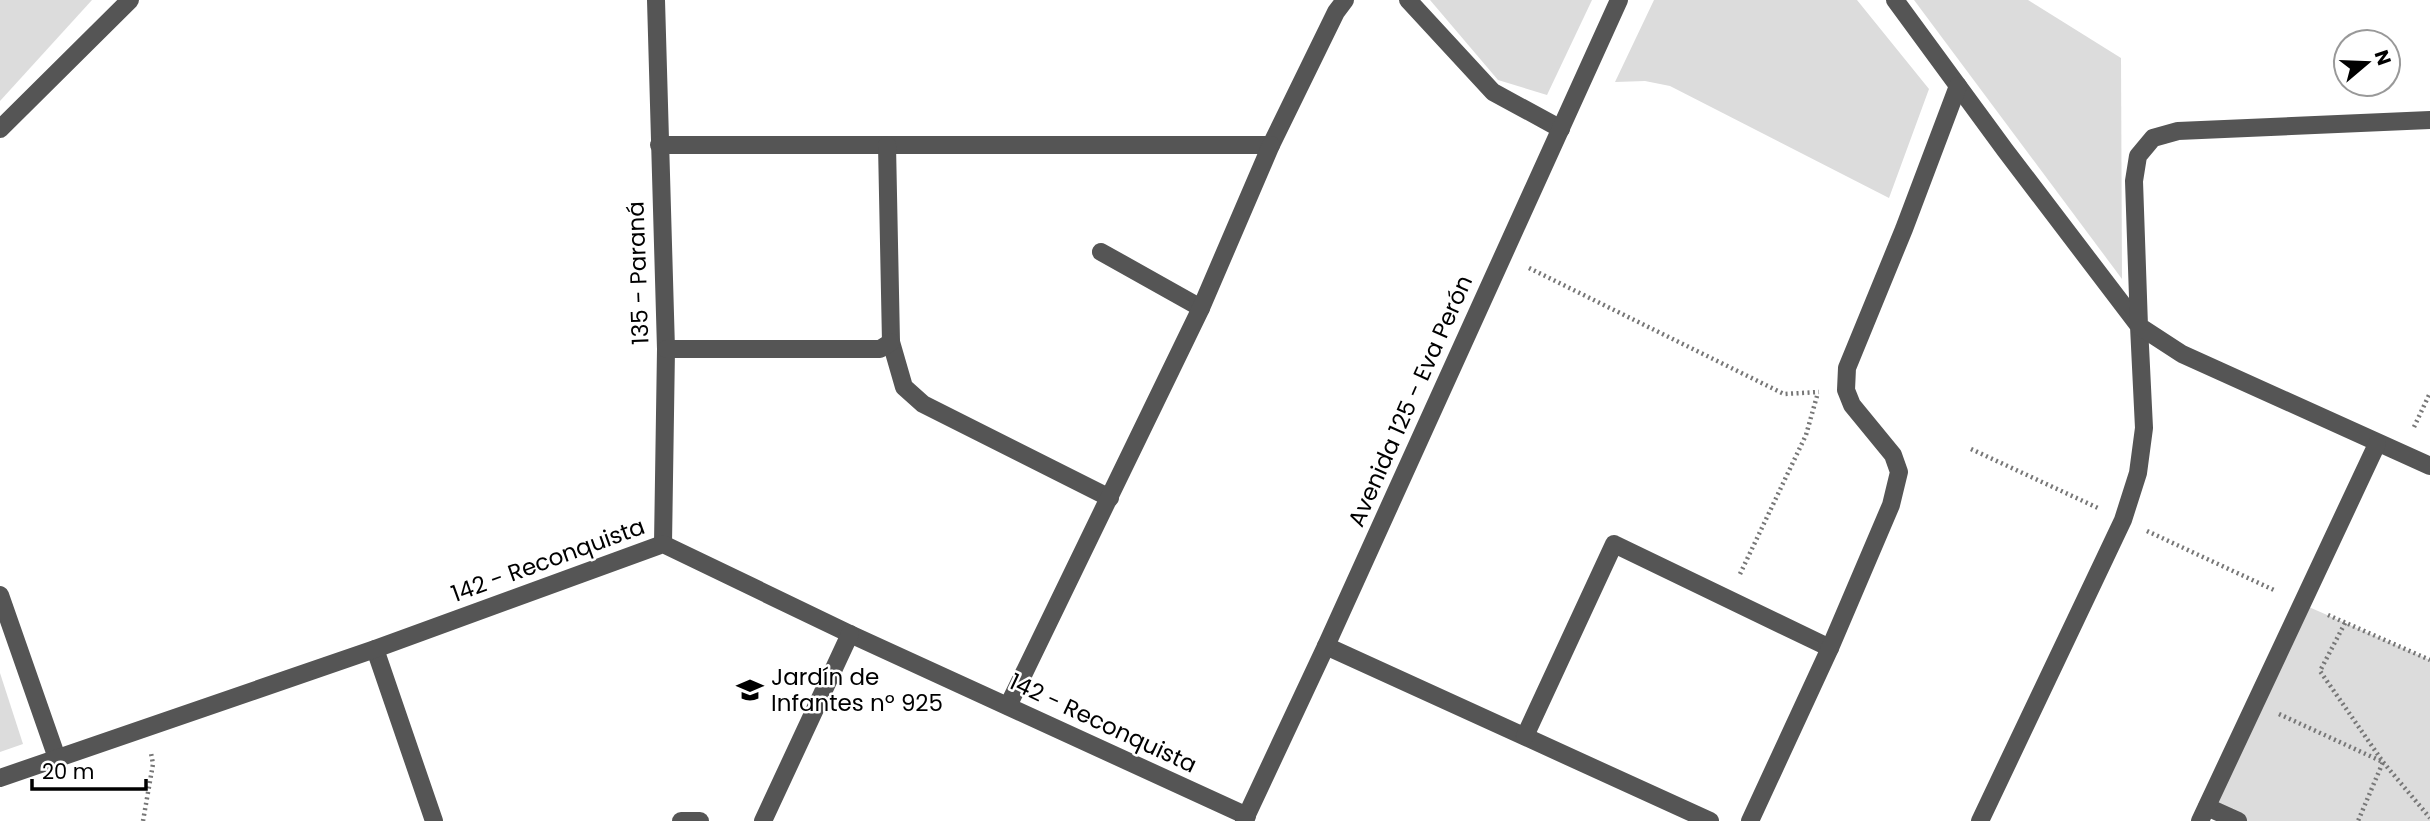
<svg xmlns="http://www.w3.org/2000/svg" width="2430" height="821" font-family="Poppins,sans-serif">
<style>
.green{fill:#dcdcdc}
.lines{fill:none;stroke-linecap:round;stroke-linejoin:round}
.path{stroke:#777;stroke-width:4.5;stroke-dasharray:2 3.5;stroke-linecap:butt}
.minor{stroke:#555;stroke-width:18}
.labels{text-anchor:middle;stroke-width:5;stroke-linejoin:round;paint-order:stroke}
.street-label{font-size:23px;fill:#000;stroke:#fff}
.poi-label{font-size:23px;fill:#000;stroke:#fff;text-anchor:start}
</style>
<rect width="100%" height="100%" fill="#fff"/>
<g class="green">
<polygon points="0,0 92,0 0,101"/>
<polygon points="1430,0 1592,0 1547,95 1498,80"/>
<polygon points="1654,0 1857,0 1929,89 1889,198 1670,86 1645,81 1615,82"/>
<polygon points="1914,0 2028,0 2121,58 2122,279"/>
<polygon points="2302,604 2430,660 2430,821 2238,821 2207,807"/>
<polygon points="0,673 23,744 0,752"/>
</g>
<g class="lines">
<g class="path">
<polyline points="1529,268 1784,394 1819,392"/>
<polyline points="2414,427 2430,393"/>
<polyline points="1971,449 2098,508"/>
<polyline points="2147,531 2276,591"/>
<polyline points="1740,574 1806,435 1817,396"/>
<polyline points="2328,615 2430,660"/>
<polyline points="2345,623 2320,671 2383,762 2430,818"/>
<polyline points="2279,714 2383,762 2358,821"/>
<polyline points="143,821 153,764 151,753"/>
</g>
<g class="minor">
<polyline points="656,0 666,349 663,544"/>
<polyline points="1408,0 1493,92 1561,129"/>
<polyline points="1895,0 2005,150 2139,326 2144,428 2138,473 2123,520 2105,558 1980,821"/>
<polyline points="2430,120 2178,131 2153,138 2138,156 2134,181 2139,326 2182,354 2430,466"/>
<polyline points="0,129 130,0"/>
<polyline points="659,145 1271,145 1336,12 1345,0"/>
<polyline points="887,145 891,342 904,387 923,404 1110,498"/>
<polyline points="1101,252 1201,308"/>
<polyline points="666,349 880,349 891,342"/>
<polyline points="0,595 57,758"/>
<polyline points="1326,646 1710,821"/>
<polyline points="375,649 434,821"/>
<polyline points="1008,706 1201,308 1271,145"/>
<polyline points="1525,736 1614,544 1830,648"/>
<polyline points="0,778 375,649 663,544 850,634 1247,816"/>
<polyline points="2207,807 2238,821"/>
<polyline points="681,821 700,821"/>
<polyline points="763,821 850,634"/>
<polyline points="1244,821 1326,646 1619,0"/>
<polyline points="1750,821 1830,648 1891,505 1899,472 1893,455 1852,405 1846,390 1847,368 1904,229 1958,86"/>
<polyline points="2200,821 2377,444"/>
</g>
</g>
<defs>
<g id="school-bare" transform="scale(2.1)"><path d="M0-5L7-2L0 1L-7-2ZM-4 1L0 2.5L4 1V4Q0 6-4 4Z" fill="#000" stroke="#fff" stroke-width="2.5" paint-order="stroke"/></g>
</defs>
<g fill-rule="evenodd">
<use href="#school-bare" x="750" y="690"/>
</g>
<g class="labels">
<g class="street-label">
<text transform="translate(638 273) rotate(-92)" y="8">135 - Paraná</text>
<text transform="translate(1410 401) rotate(-66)" y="8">Avenida 125 - Eva Perón</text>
<text transform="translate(548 560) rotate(-20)" y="8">142 - Reconquista</text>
<text transform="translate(1103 723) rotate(25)" y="8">142 - Reconquista</text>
</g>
<g class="poi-label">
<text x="771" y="685">Jardín de<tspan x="771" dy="26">Infantes nº 925</tspan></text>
</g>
</g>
<g transform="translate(2367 63) rotate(71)"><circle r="33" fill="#ffffff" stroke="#999999" stroke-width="2"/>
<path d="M0-5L12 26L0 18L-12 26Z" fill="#000000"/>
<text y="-10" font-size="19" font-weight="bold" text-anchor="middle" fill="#000000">N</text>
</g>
<path d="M32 779v10h114v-10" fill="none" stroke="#000000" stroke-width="3.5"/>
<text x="42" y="779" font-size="21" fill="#000000" stroke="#ffffff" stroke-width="5" paint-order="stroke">20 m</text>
</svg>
